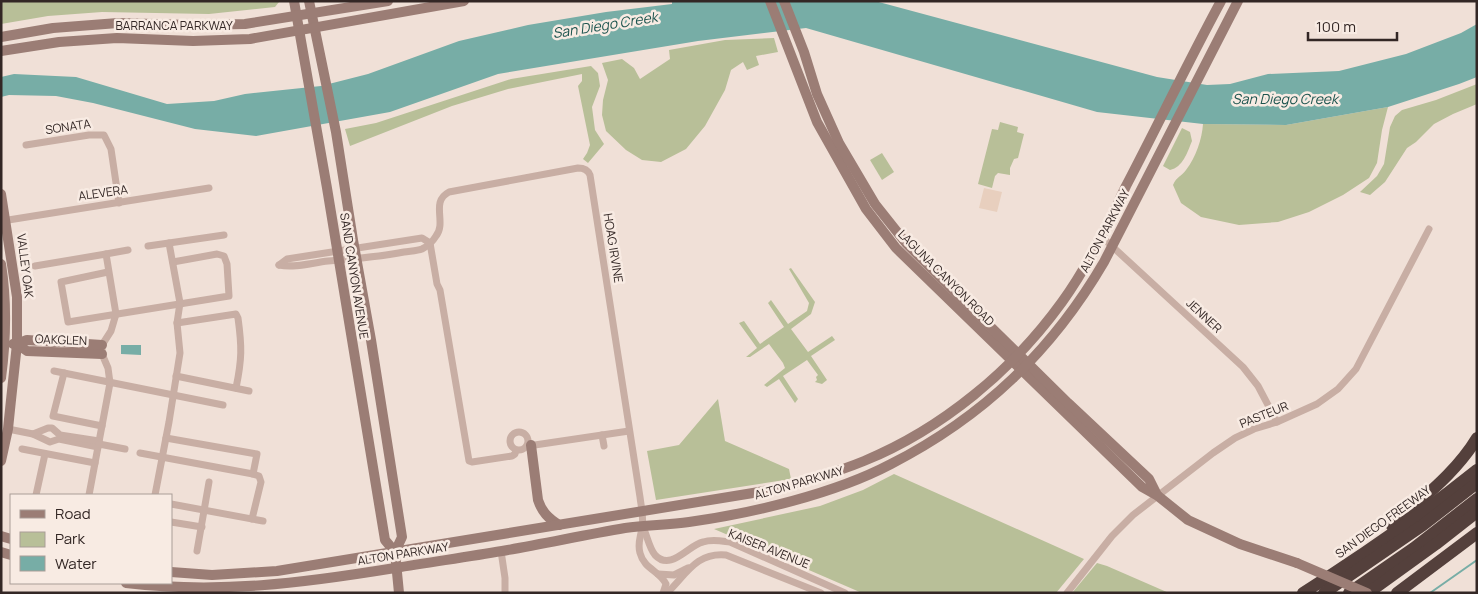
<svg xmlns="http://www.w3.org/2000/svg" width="1478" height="594" font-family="Manrope,sans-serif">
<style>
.green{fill:#b8bf98}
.plaza{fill:#e8cfbe}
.water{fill:#77ada6}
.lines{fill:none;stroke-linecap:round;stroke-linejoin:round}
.stream{stroke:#77ada6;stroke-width:2}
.street{stroke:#c8aea4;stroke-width:7}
.secondary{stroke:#9b7d75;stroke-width:10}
.highway{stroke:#54403c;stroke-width:12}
.secondary-bridge{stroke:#9b7d75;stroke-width:10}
.labels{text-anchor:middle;stroke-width:5;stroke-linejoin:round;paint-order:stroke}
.street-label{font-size:12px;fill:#332725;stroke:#f8ebe3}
.water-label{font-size:14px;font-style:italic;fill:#1c544e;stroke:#f8ebe3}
</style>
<rect width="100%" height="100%" fill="#f0e0d7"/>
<g class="green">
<polygon points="1,1 279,1 279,2 275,7 209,14 102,12 48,16 1,24"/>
<polygon points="774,38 778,52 756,56 759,65 747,70 743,62 731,70 725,90 705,126 686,149 661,162 642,160 626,150 606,131 602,115 603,100 608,80 602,63 622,59 634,68 640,79 670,59 669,50 725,40"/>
<polygon points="591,66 598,73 600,86 592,107 595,130 604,144 588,163 583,159 587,153 590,145 578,86 582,81 582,74 508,89 452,106 350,146 345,129 376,123 511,79"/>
<polygon points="1477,84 1477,104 1453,114 1434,124 1416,142 1407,148 1385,182 1370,195 1360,192 1377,176 1384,164 1390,127 1395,116 1402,110 1436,100"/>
<path d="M1388 107 1382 130 1377 163 1369 178 1343 195 1309 212 1278 222 1239 225 1201 217 1181 203 1173 185C1177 176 1181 177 1186 170 1196 157 1202 139 1203 124L1286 125Z"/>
<polygon points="1000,122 1018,127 1017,132 1024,134 1018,158 1014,159 1010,168 1010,175 998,173 995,176 992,188 978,184 992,129 998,130"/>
<path d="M1182 128 1190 132 1192 141C1187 153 1183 167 1170 170L1163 166Z"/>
<polygon points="882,153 894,172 882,180 870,160"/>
<polygon points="791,268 815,302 811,314 791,329 808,352 832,336 835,340 811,356 827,380 822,384 815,382 817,380 816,377 818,375 807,360 783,376 798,399 795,403 779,379 767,387 764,385 785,368 783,363 769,344 750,357 746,357 757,348 739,323 744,321 760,344 784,327 768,303 771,300 788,324 807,311 809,303 789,269"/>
<polygon points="718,399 725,441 789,469 791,479 656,500 647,451 679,445"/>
<polygon points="894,474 1084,559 1056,593 862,593 714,529 820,506 863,490"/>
<polygon points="1097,563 1107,566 1169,593 1072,593"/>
</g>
<polygon class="plaza" points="984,188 1002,192 997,212 979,208"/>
<g class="water">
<polygon points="672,1 875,1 1157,77 1207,85 1230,84 1268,74 1339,71 1406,54 1461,33 1477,24 1477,77 1459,84 1388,107 1286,125 1203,124 1097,112 806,28 698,41 498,74 390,112 256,136 195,129 93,103 56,96 9,95 1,97 1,77 14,74 76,77 167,104 214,101 245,94 321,86 368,74 459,41 528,25 606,12 672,4"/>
<polygon points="121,345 141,345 141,355 121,354"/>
</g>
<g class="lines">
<polyline class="stream" points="1430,593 1477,560"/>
<g class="street">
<polyline points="26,145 89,135 104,135 111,149 119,203"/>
<polyline points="2,221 209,188"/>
<polyline points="1102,237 1243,367 1258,386 1277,422"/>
<polyline points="430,243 437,284 440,290 469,461 472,462 512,456 515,454 516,450"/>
<polyline points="148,246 169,243"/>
<polyline points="106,254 128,250"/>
<path d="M279 265C295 268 311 263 328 261 353 259 378 257 404 252 409 251 417 251 422 249 428 246 433 241 436 236 447 222 430 202 449 192L578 168C584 168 588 170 590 175 606 283 623 390 640 497 641 506 644 518 642 527 641 537 637 543 640 553 644 569 660 571 666 584L663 593"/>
<polyline points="279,265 287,259 422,238 430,243"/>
<polyline points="35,266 106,254 116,314 111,331 102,345 102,354 108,368 110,383 89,495"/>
<polyline points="108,272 61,282 68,322 229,296 227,264 224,256 217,254 173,262"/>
<path d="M177 323 236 314 238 318C242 347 242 359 236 388"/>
<polyline points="54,371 223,405"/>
<polyline points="64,373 53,416 102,426"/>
<polyline points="176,376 249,391"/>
<polyline points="8,429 33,434 50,442 59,439 98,447"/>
<circle cx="519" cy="441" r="9"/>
<polyline points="33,434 48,428 52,428 60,435 99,441"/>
<polyline points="602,435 604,446"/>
<polyline points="166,438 257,454 253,474"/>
<polyline points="99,444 125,449"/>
<polyline points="528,446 629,431"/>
<polyline points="22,449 95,463"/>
<polyline points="140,453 253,474 259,476 261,482 252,519"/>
<polyline points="36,495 45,454"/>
<polyline points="155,495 169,422 180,353 177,323 180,303 169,243 224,235"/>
<polyline points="171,504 263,521"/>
<polyline points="171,522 202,527"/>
<path d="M643 527C647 535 649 548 655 555 671 572 688 545 703 542 712 539 721 541 730 542L845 593"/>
<polyline points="197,551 209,482"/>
<polyline points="501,551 505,578 505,593"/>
<polyline points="658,574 674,575 688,568"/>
<path d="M667 593C686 575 696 552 726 555L821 593"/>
<polyline points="1067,593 1112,536 1133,515 1213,453 1235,438 1254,429 1277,422 1317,404 1338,389 1356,369 1429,229"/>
</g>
<g class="secondary">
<polyline points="294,1 327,188 385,540 395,552"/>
<polyline points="309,1 336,132 353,240 371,340 402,537 395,552 399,593"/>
<polyline points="770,1 817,122 866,209 896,248 1142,487 1158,496 1188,520 1240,544 1297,563"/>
<polyline points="784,1 804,52 817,94 839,143 875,204 906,243 943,280 1068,403 1149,479 1157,495"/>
<polyline points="1,37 53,28 118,23 190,25 245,24 388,1"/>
<polyline points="1,51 59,42 117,38 193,41 250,39 464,1"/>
<polyline points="1,194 17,297 17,344 11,400 8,429 1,461"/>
<path d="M1 264C7 302 6 340 1 378"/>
<polyline points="13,344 17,344 27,351 102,354"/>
<polyline points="17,344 27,340 102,345"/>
<path d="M531 445 538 500C542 512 548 518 559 525"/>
<polyline points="1,536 11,539"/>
<polyline points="1,552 11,555"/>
<path d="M171 572 212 575 277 571 759 492C795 484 830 475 864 461 942 429 1013 370 1062 302 1088 266 1107 226 1126 186 1158 125 1188 62 1221 1"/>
<path d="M126 583C220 594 303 583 395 568 431 562 467 557 502 551 543 544 584 535 625 528 646 525 668 525 689 522 753 513 834 494 891 464 983 417 1052 351 1104 262L1238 1"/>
</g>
<g class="highway">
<path d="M1392 526C1421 499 1456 473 1477 438"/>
<path d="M1303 593C1363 555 1421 515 1477 470"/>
<polyline points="1324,593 1423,525 1477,483"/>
<polyline points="1349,593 1414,548 1477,499"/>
<polyline points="1368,593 1436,544 1477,512"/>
<polyline points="1397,593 1477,533"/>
</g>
<polyline class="secondary-bridge" points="1297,563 1367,593"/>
</g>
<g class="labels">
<g class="street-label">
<text x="174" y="30">BARRANCA PARKWAY</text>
<text transform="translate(68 127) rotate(-8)" y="4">SONATA</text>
<text transform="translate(103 193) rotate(-8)" y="4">ALEVERA</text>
<text transform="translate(1105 231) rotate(-62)" y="4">ALTON PARKWAY</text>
<text transform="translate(613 248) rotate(81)" y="4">HOAG IRVINE</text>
<text transform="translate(25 266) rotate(83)" y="4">VALLEY OAK</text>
<text transform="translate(354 276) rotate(81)" y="4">SAND CANYON AVENUE</text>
<text transform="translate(946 278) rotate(45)" y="4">LAGUNA CANYON ROAD</text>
<text transform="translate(1204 316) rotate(43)" y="4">JENNER</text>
<text transform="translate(61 340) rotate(2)" y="4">OAKGLEN</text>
<text transform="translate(1264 415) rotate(-22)" y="4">PASTEUR</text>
<text transform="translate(799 483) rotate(-16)" y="4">ALTON PARKWAY</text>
<text transform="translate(1383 522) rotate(-36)" y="4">SAN DIEGO FREEWAY</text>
<text transform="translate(769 549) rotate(22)" y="4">KAISER AVENUE</text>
<text transform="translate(403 554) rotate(-9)" y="4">ALTON PARKWAY</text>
</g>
<g class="water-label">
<text transform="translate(605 25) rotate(-9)" y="5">San Diego Creek</text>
<text x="1285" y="104">San Diego Creek</text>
</g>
</g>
<rect width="1478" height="594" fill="none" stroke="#332725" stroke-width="5"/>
<rect x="10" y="494" width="162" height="90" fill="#f8ebe3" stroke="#a99d97"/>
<rect x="20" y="510" width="25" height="8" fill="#9b7d75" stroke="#a99d97"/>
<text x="55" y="519" font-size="15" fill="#332725">Road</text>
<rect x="20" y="532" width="25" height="15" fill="#b8bf98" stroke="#a99d97"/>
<text x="55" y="544" font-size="15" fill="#332725">Park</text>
<rect x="20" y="556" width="25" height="15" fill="#77ada6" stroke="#a99d97"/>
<text x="55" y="569" font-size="15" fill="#332725">Water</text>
<path d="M1308 32v8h89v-8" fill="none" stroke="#332725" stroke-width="2.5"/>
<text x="1316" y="32" font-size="15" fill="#332725" stroke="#f8ebe3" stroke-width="4" paint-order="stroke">100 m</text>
</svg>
